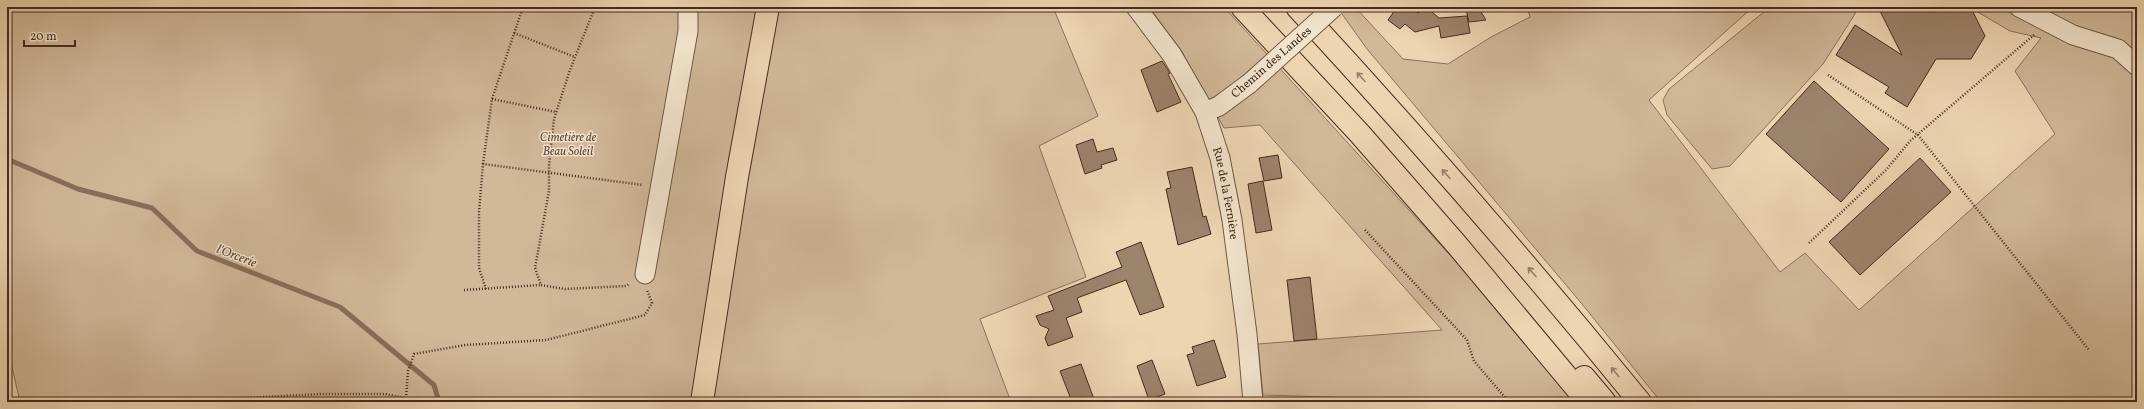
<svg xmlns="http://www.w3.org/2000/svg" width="2144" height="409" font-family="Vollkorn,serif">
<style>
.green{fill:#d0b899;stroke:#8a725c}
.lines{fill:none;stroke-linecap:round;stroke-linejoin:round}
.stream{stroke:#886e5a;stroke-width:5}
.building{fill:#9c836c;stroke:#452b20}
.minor-casing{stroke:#6f5644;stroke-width:21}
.major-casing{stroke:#452b20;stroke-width:24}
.highway-casing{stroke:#452b20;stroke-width:24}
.path{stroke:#452b20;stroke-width:2.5;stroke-dasharray:1 2;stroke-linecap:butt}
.minor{stroke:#f3e4cd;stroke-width:19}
.major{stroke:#edd5b2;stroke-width:22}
.highway{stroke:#edd5b2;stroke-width:22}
.minor-bridge-casing{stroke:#6f5644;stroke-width:21;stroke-linecap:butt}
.minor-bridge{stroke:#f3e4cd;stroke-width:19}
.oneway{stroke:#998069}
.labels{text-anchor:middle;stroke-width:3;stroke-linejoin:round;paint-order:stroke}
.street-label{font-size:12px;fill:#452b20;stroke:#f3e4cd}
.park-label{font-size:12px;font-style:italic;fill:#614738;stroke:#f3e4cd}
.water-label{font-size:13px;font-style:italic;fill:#614738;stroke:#f3e4cd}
</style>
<rect width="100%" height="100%" fill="#edd5b2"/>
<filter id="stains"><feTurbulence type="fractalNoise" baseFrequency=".005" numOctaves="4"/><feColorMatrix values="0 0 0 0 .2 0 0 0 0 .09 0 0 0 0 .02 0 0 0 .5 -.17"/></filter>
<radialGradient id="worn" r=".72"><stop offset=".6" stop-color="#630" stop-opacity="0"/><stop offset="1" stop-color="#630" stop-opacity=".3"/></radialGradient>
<g class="green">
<polygon points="7,7 1053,7 1098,116 1039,146 1086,277 980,319 1011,402 20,402 7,345"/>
<polygon points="1149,7 1224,7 1470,277 1574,402 1358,402 1358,398 1263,395 1258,344 1442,330 1260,125 1224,128 1181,50"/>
<polygon points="1337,7 1355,7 1403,59 1448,64 1491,37 1530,17 1527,7 1753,7 1649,100 1780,272 1805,253 1859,310 2055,134 2015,71 2041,38 2010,31 1969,7 2137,7 2137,402 1661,402 1582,304 1367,49"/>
<polygon points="1770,7 1856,7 1855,14 1823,64 1730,166 1712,169 1667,115 1663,100 1669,89"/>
</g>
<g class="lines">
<polyline class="stream" points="7,159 78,189 152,208 197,251 340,307 434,385 439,402"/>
</g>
<g class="building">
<polygon points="1397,7 1411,7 1418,13 1422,7 1426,7 1439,18 1467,16 1470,33 1441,38 1439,26 1415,32 1405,24 1400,29 1388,20"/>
<polygon points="1478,7 1486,20 1469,22 1466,9"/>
<polygon points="1878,7 1964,7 1973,12 1985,36 1971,59 1936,59 1907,107 1885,93 1889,87 1836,55 1855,25 1902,55"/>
<polygon points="1162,61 1170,73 1168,74 1181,102 1157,112 1141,70"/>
<polygon points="1814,81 1889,149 1841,202 1766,134"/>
<polygon points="1093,139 1097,152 1113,148 1117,160 1101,165 1102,168 1085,174 1076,145"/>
<polygon points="1278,155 1282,178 1264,181 1259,158"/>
<polygon points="1920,158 1951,192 1860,275 1829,242"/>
<polygon points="1192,167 1203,217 1206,216 1211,234 1178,245 1166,189 1171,188 1167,172"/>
<polygon points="1263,181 1272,230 1256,233 1248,184"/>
<polygon points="1141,242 1164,307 1140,315 1126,280 1077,298 1082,312 1066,318 1073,337 1048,346 1045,338 1049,329 1040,325 1036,316 1054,310 1048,296 1122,267 1116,252"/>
<polygon points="1310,277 1317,339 1294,341 1287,280"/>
<polygon points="1214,340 1226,377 1197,386 1187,355 1194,353 1192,347"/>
<polygon points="1152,360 1165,394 1149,400 1137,366"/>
<polygon points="1081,364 1094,399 1086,402 1072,402 1060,371"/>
</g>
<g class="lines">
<g class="minor-casing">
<g id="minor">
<path id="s1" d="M1136 7 1172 55 1205 112 1220 158 1232 220 1247 334 1253 402"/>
<polyline points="2019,7 2073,35 2118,49 2137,66"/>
<polyline points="1205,112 1219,106 1250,83"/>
<polyline points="645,274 688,31 688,7"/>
</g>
</g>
<g class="major-casing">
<polyline id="major" points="702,402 737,177 768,7"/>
</g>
<g class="highway-casing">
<g id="highway">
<polyline points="1242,7 1360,134 1457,245 1588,402"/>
<path d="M1297 7C1415 135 1530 267 1640 402"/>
<polyline points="1584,377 1605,402"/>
</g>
</g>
<g class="path">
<polyline points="595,7 570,70 554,119 549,165 549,191 535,268 541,285 565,289 626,286 630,284"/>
<polyline points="514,33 575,57"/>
<polyline points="1828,75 1918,135 2089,350"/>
<polyline points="492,99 556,112"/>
<polyline points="483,164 492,99 523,7"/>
<polyline points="1365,230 1467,340 1474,361 1509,402"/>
<polyline points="1809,243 1886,170 1910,141 2035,34"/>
<polyline points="486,289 479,268 479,212 483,164 643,185"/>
<polyline points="464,290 541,285"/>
<polyline points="406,398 408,371 414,354 465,345 546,340 645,315 652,303 647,290"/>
<polyline points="170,402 320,394 385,394 406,398 410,402"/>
</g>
<use href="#minor" class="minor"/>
<use href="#major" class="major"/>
<use href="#highway" class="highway"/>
<g class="minor-bridge-casing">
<polyline id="minor-bridge" points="1250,83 1334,7"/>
</g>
<use href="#minor-bridge" class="minor-bridge"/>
</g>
<defs><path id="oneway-shaft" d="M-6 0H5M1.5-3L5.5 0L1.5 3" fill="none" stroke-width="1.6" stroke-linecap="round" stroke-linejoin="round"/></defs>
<g class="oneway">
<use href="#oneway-shaft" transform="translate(1361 77) rotate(-132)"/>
<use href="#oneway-shaft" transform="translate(1446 174) rotate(-131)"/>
<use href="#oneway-shaft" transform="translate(1532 272) rotate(-131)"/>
<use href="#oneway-shaft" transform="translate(1615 372) rotate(-130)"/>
</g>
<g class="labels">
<g class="street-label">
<text transform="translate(1271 62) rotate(-41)" y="4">Chemin des Landes</text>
<text dy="4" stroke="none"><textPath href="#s1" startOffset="210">Rue de la Fernière</textPath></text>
</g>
<g class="park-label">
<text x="568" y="141">Cimetière de<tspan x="568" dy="14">Beau Soleil</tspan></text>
</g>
<g class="water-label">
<text transform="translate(237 255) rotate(21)" y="5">l'Orcerie</text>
</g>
</g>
<rect width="2144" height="409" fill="none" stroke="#edd5b2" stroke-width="24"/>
<rect x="8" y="8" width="2128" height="393" fill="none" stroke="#452b20" stroke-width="2"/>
<rect x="12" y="12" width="2120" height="385" fill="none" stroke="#452b20"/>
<path d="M24 40v6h51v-6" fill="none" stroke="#452b20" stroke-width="2"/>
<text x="30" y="40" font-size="12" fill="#452b20" stroke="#f3e4cd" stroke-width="3" paint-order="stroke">20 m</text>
<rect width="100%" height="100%" filter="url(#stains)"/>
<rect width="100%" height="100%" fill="url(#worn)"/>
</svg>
